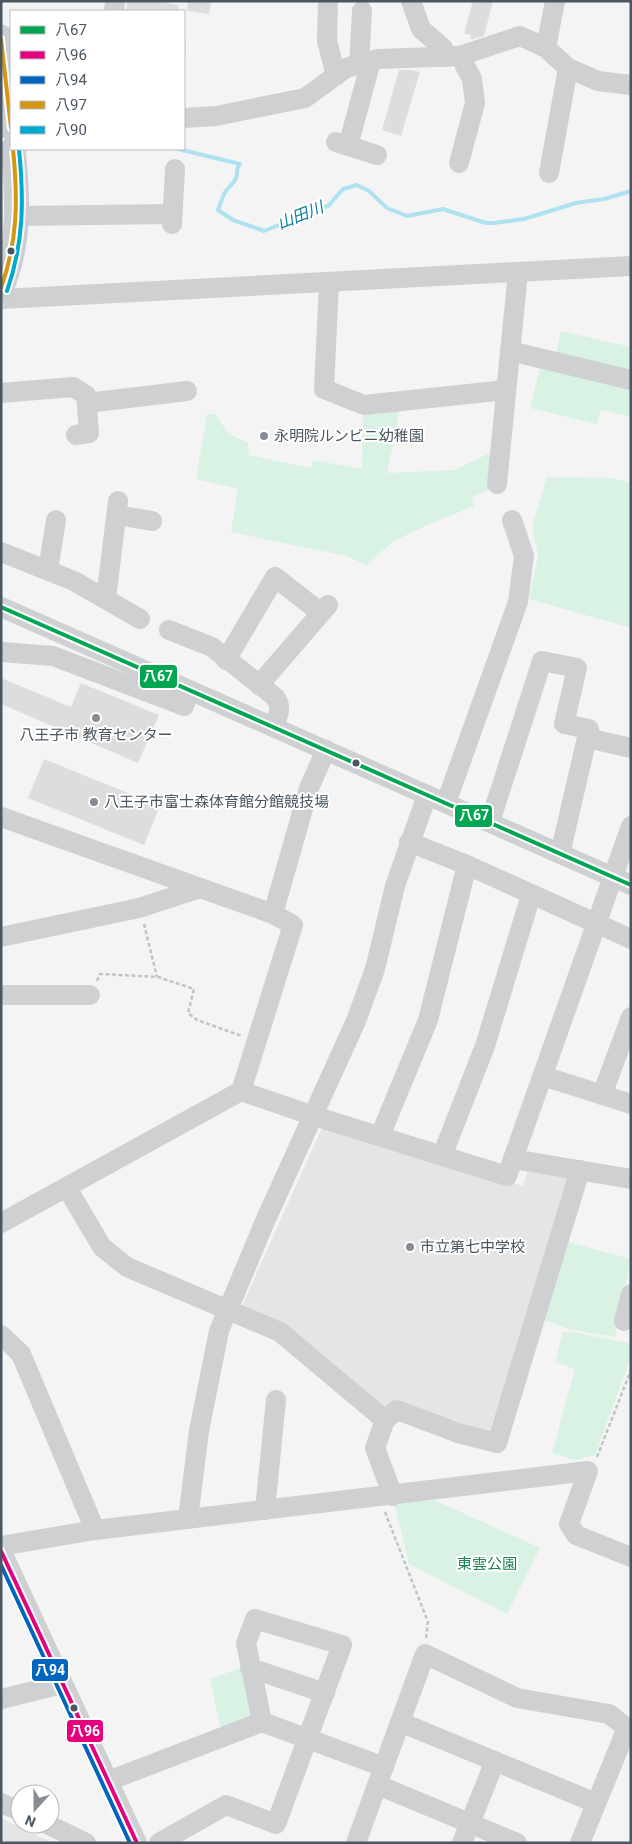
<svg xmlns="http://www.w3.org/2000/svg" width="632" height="1844" font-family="Roboto,'Noto Sans JP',sans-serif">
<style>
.education{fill:#e6e5e6}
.green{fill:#d9f2e3}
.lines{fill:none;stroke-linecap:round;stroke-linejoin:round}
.stream{stroke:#aee2f0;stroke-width:4}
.building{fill:#ddddde}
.path{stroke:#bcc7c4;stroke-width:2.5;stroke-dasharray:4 2.5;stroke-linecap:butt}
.minor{stroke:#ced0d2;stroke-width:20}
.major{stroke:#caced1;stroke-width:25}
.bus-1-casing{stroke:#fff;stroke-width:8}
.bus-2-casing{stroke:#fff;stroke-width:8}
.bus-3-casing{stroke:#fff;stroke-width:8}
.bus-4-casing{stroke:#fff;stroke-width:8}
.bus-5-casing{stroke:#fff;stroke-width:8}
.bus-1{stroke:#00a651;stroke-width:4}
.bus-2{stroke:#e5007d;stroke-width:4}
.bus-3{stroke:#0065bd;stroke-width:4}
.bus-4{stroke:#d49613;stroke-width:4}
.bus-5{stroke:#00a9ce;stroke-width:4}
.bus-dot{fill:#4a5661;stroke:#fff;stroke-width:2}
.poi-dot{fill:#868d94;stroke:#fff;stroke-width:2}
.labels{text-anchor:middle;stroke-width:4;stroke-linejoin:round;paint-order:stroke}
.poi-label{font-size:15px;fill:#4a5661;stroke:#fff;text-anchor:start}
.park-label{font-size:15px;fill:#17864f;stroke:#fff}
.water-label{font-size:16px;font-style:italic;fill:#0c7c9b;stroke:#fff}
.line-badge{stroke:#fff;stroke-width:2}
.badge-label{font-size:14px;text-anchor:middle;font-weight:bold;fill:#fff}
</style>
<rect width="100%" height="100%" fill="#f4f4f4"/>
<g class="education">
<polygon points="327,1126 523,1186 529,1166 574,1180 488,1435 381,1415 241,1308 321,1130"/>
<polygon points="1,1818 53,1843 1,1843"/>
</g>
<g class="green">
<polygon points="561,331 631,347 631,374 555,357"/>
<polygon points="541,364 631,386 631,417 601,410 597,424 530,408"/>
<polygon points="400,408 387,473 454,470 492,452 490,489 471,497 474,506 425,526 392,542 367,565 346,556 231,532 238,489 196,479 207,414 215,414 229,434 248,443 249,455 311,468 313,460 362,469 363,411"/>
<polygon points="547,477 612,478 631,483 631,628 529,599 538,556 532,526"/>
<polygon points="568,1242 631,1259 615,1337 569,1329 543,1320"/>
<polygon points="563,1332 571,1332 631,1343 631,1357 595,1455 576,1460 552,1453 575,1369 555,1362"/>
<polygon points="434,1500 540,1548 507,1614 409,1564 394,1502"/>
<polygon points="245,1666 255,1715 221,1730 210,1679"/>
</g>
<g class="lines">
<path class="stream" d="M178 149 240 164 237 169C239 181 229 185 224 194 222 199 220 205 218 210L233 220 264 231 284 223 293 216 328 206 343 189 357 185 369 191 387 208 407 216 443 209 486 223H494L524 219 576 203 604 199 631 191"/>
</g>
<g class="building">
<polygon points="127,1 154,1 179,5 178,11 126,11"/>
<polygon points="188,1 211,1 209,14 187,11"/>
<polygon points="473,1 493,1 484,36 473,39 470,39 471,35 464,34"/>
<polygon points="399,70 411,70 420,72 401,136 382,130"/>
<polygon points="1,678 71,707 81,683 159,715 138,763 1,704"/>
<polygon points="44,759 160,806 144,845 28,798"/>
</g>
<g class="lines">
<g class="path">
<polyline points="184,41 184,56"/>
<polyline points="144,924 157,977"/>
<polyline points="97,981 100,974 158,977 194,989 188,1013 197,1020 242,1036"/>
<polyline points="597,1457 631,1370"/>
<polyline points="385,1512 428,1622 426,1638"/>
</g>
<g class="minor">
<polyline points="328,1 327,41 336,76"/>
<polyline points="411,1 421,29 443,48 446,57"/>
<polyline points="114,11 115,1"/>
<polyline points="546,48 555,1"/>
<polyline points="359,65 362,11"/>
<polyline points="184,118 216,116 305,98 346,68 378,59 460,56 520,36 546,48 568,68 598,81 631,85"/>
<polyline points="336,142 377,155"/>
<polyline points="348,146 371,61"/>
<polyline points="459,163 475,103 472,79 460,56"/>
<polyline points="549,173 568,68"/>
<polyline points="18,216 172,214"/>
<polyline points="172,224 175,169"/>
<polyline points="329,283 324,389 364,405 506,390"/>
<polyline points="1,299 631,266"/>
<polyline points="510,351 631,380"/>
<polyline points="1,393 73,387 86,395 89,433 76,435"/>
<polyline points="87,403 187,391"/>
<polyline points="497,484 518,272"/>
<polyline points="117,515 152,521"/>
<polyline points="1,552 74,581 140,619"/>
<polyline points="48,570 56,520"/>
<polyline points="106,599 118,501"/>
<polyline points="1,607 631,885"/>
<path d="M169 630 212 647 275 697C283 708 278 716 273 727"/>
<polyline points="1,652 53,656 184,706 190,691"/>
<polyline points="226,660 275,577 321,613"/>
<polyline points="259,685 328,605"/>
<polyline points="587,738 631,748"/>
<polyline points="446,803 518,602 524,556 512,520"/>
<polyline points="1,817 273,914 293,925 241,1091 1,1223"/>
<polyline points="490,822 542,661 577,668 564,724 589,729 560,854"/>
<polyline points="409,842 467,865 631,939"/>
<polyline points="273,914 309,788 326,750"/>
<polyline points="1,937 139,908 200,888"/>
<polyline points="1,995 90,995"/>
<polyline points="543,1076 631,1104"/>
<polyline points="241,1091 314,1116 507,1176 631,826"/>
<polyline points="602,1095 631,1017"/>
<polyline points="380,1136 428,1020 467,865"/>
<polyline points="442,1156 485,1046 531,895"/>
<polyline points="513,1159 631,1179"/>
<polyline points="67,1188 102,1247 127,1267 280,1332 385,1420"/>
<polyline points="624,1321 631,1294"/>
<polyline points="1,1335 21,1354 95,1530"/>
<polyline points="393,1496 375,1448 385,1420 397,1410 458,1433 497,1443 580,1170"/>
<polyline points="265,1510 276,1400"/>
<polyline points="188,1519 199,1431 219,1331 266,1219 356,1021 375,969 395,886 427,795"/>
<polyline points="1,1546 95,1530 588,1471 569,1524 576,1535 631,1557"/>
<polyline points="1,1550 137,1843"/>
<polyline points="250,1668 325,1693"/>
<polyline points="1,1699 62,1684"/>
<polyline points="400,1722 596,1803"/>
<polyline points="108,1781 262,1722 384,1767"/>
<polyline points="378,1785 517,1843"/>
<polyline points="1,1803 20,1811"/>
<polyline points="47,1824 86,1843"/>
<polyline points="159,1843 226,1805 276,1824 342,1645 255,1619 246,1643 262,1722"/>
<polyline points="356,1843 425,1654 517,1698 609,1714 627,1728 580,1843"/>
<polyline points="462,1843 495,1761"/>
</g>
<g class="major">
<polyline points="1,37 11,128"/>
<path d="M1 289C21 240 18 199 13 149"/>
</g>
<g class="bus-1-casing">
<polyline id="bus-1" points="1,607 631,885"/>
</g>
<g class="bus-2-casing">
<polyline id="bus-2" points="1,1551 137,1843"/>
</g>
<g class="bus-3-casing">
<polyline id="bus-3" points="1,1565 130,1843"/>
</g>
<g class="bus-4-casing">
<g id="bus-4">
<polyline points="1,39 11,128"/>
<path d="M1 288C18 240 18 199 13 149"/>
</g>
</g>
<g class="bus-5-casing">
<path id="bus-5" d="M7 291C24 242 24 200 19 149"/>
</g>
<use href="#bus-1" class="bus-1"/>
<use href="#bus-2" class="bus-2"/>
<use href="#bus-3" class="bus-3"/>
<use href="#bus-4" class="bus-4"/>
<use href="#bus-5" class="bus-5"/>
</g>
<g class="bus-dot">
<circle cx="11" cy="251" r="4.5"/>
<circle cx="356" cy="763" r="4.5"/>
<circle cx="74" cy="1708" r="4.5"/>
</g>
<g class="poi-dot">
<circle cx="264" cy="436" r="5"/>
<circle cx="96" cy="718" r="5"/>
<circle cx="94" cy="802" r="5"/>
<circle cx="410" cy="1247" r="5"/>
</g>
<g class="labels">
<g class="poi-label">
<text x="274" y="441">永明院ルンビニ幼稚園</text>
<text x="96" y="740" text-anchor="middle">八王子市 教育センター</text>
<text x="104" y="807">八王子市富士森体育館分館競技場</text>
<text x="420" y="1252">市立第七中学校</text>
</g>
<g class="park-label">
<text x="487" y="1569">東雲公園</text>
</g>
<g class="water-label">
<text transform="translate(300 215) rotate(-22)" y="6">山田川</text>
</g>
</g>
<g class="line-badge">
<rect x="139" y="664" width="39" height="25" rx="5" fill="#00a651"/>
<rect x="454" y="804" width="39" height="24" rx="5" fill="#00a651"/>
<rect x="31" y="1658" width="38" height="24" rx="5" fill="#0065bd"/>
<rect x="66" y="1719" width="38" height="24" rx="5" fill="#e5007d"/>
</g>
<g class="badge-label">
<text x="158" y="681">八67</text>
<text x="474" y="820">八67</text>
<text x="50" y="1675">八94</text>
<text x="85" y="1736">八96</text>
</g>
<rect width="632" height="1844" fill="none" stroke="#4a5661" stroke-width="5"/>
<rect x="10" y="10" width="175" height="140" fill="#ffffff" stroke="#b7bbc0"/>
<rect x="20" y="26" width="25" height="8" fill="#00a651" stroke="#b7bbc0"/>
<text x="55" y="35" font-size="15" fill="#4a5661">八67</text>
<rect x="20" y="51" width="25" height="8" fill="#e5007d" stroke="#b7bbc0"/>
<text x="55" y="60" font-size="15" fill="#4a5661">八96</text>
<rect x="20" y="76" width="25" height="8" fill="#0065bd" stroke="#b7bbc0"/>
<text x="55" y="85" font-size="15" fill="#4a5661">八94</text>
<rect x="20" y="101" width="25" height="8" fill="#d49613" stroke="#b7bbc0"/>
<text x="55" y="110" font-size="15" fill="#4a5661">八97</text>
<rect x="20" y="126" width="25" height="8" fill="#00a9ce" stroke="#b7bbc0"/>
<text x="55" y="135" font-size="15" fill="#4a5661">八90</text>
<g transform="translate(35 1809) rotate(201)"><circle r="24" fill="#ffffff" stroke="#b7bbc0"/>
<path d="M0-4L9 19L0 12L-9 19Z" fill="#868d94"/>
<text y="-8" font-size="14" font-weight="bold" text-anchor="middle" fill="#4a5661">N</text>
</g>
</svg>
